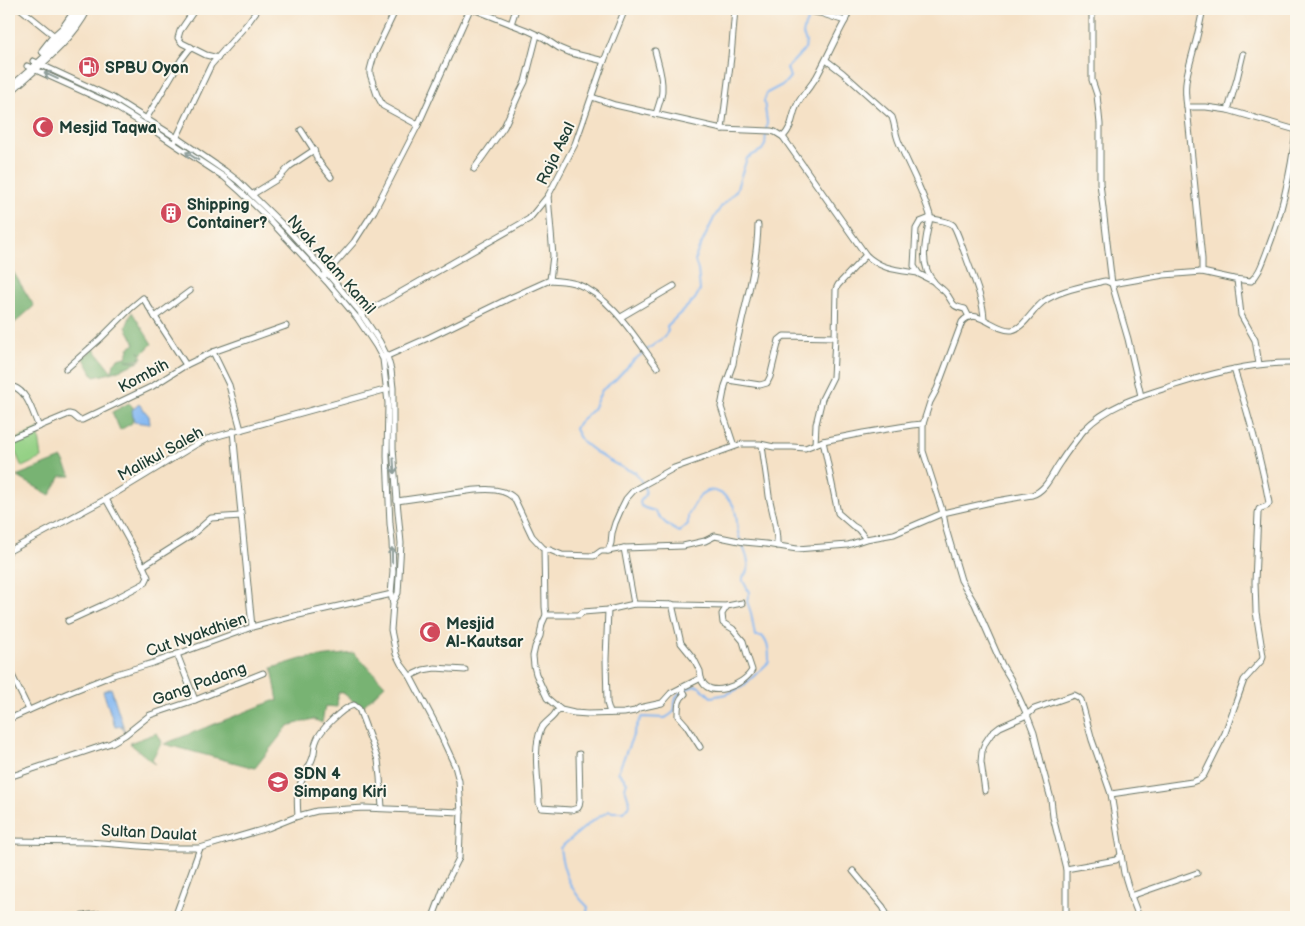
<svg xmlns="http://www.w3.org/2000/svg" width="1305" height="926" font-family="'Balsamiq Sans',sans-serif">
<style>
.green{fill:#95d186;stroke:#5a875d}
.forest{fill:#78b373;stroke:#4c7854}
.water{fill:#84b8f2;stroke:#527a93}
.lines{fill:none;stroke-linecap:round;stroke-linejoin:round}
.stream{stroke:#84b8f2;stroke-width:2}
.street-casing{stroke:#6a7667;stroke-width:7}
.highway-casing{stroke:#6a7667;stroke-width:11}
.street{stroke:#fff;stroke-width:5}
.highway{stroke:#fff;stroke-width:9}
.oneway{stroke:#8f9e9a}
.labels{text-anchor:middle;stroke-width:4;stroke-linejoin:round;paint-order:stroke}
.poi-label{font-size:16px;font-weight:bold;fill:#1f3d34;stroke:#fbf7ec;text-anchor:start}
.street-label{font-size:16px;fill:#1f3d34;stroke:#fbf7ec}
</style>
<rect width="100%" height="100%" fill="#fbf7ec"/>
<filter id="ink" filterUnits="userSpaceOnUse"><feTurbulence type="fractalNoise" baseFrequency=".02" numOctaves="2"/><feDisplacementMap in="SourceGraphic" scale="10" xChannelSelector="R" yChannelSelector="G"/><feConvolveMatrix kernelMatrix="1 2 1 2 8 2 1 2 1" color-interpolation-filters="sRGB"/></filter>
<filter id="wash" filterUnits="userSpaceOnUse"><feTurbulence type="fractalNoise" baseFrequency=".0096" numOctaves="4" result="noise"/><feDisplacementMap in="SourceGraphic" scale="20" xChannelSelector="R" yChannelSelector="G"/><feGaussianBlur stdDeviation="1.12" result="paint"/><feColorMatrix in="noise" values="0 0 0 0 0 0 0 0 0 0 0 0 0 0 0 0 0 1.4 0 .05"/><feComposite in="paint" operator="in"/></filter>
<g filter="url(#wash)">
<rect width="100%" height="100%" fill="#f5e1c6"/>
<polygon class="green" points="38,429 42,458 22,467 11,442"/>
<g class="forest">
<polygon points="9,265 34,306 9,328"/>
<polygon points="132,312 152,344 141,355 139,351 142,358 138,357 141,360 126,360 139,362 111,373 94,377 83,357 94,349 112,372 114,364 113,364 117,360 117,359 126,357 129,350 128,348 135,344 126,327"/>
<polygon points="129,403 133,407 132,423 120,430 112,412"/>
<polygon points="62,458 71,476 61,476 50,495 16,476"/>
<polygon points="354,653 385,685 361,708 342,692 338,693 337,707 325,706 322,723 313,719 288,726 255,768 164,744 273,701 278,701 272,668 301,659"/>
<polygon points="157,733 162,742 152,759 155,764 129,743"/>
</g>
<g class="water">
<polygon points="139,404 149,416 150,424 134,422 132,410"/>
<polygon points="111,688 125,732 122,726 115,727 103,691"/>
</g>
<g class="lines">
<g class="stream">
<path d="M740 539C735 528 739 517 733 505 728 496 714 486 703 493 699 496 690 511 688 516 688 517 688 523 688 524L679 532C670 528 660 519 655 511L645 508 641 506 640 502C640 501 645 496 645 495 648 488 638 478 635 472 619 468 595 453 583 442 580 439 577 433 575 429L578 423 593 409 602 390 615 380 634 360 664 337 668 331 667 326 695 299 700 290 698 270 695 261 697 253 715 216 721 207 736 191 747 158 762 150 765 145 767 122 764 101 767 93 784 84 790 77 787 68 805 49 806 42 803 35 805 25 816 9"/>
<path d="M586 917 588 907C570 890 563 872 560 848L592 821 609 811 613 812H623L630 804 625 788 627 782 618 772 638 723 642 717 665 718C680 710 672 709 676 698 678 692 692 686 697 686 702 687 707 694 711 697L727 694 742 687 769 662C769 652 769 644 762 636H755L751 613 747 601 749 592 743 581V577C753 568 746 554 742 544"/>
</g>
</g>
</g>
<g filter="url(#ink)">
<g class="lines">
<g class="street-casing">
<g id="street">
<polyline points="21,9 57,38"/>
<polyline points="195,9 180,31 178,38 182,43 206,55 218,58"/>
<polyline points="396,9 374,55 370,70 370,74 377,95 383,106 418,125"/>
<polyline points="473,9 529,31 544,38 559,48 571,53 604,61"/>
<polyline points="1092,9 1092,80 1097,95 1100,124 1100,183 1112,284 1128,339 1141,396"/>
<polyline points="845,21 850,9"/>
<polyline points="511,24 516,9"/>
<path d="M655 51C658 63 663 77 662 90 662 98 658 106 656 114"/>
<path d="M826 60 843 73 892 117C895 125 895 132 898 140 908 165 922 189 930 215V218C926 239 918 264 934 282 937 286 943 289 946 293 954 303 950 306 965 309L969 317"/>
<polyline points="33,61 113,98 177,138 225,171 238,181 288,230 327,273 360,312 380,342 387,356 391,370 393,388 393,448 397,501 401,543 398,593 393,603"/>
<polyline points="27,66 111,104 153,130 224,177 241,192 265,215 327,282 358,319 376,346 383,359 388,403 387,456 390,524 392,542 393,571 391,594 393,604 391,630 396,654 401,664 410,676 436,725 455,766 459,781 461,812 459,858 443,890 433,917"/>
<path d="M592 97 615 105 722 129 771 131 775 132 783 137C794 125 791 117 797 105 802 95 811 86 817 76 827 58 835 39 845 21L820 13 794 9"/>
<path d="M1187 107C1183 81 1188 72 1194 48 1198 35 1200 22 1203 9"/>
<polyline points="1228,110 1237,79 1243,54"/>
<polyline points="146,119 181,60 191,47"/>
<polyline points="722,129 731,57 735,9"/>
<polyline points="301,130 314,150 317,159 331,177"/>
<path d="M783 137 866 255C882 270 898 270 918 273"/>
<polyline points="175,141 211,65 247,24 258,9"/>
<polyline points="474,169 504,127 519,94 525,82 537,35"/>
<polyline points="253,194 279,178 290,166 314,150"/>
<polyline points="1202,272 1202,259 1187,107 1206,107 1228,110 1296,130"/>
<polyline points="325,275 354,242 374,211 418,125 470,9"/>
<path d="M550 280C559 281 568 281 577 284 611 296 636 339 657 367"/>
<polyline points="1237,280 1241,315 1255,340 1259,364"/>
<path d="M933 281 919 274 914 266 916 229 920 222 930 218C935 220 950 221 953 225 957 230 962 247 965 254 972 275 983 297 984 319"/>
<polyline points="361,315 529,219 548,196"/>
<polyline points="155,317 190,291"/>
<polyline points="621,317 674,286"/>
<polyline points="213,352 286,326"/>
<polyline points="385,357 430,337 510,298 550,280 553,256 548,196 575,144 604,61 625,9"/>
<polyline points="66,369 100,339 131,308 143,298 186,365"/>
<polyline points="728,380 760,385 767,383 770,377 779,340 784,336 835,337"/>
<path d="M9 389 14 387C28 392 33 414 39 427"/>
<polyline points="233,431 252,627"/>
<polyline points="9,439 69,414 73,415 79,420 82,420 153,386 186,365 213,352 229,385 241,430"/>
<polyline points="823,441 838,513 853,526 858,529 866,539"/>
<polyline points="815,444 816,424 822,399 833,377 835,337 836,289 838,285 866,255"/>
<path d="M762 445C764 462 767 479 769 496 772 512 778 529 777 546"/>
<path d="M734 446 721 407 725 386 733 364 735 351C744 309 757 268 758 225"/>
<polyline points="106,499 143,566 192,535 211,518 241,516"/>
<path d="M397 501C411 499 425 497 439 495 460 493 498 482 514 498L532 536 544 549 550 550 562 555 594 556 601 551H608L611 543 612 533 615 523 622 507 626 499 634 490 674 468 742 444H760L774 447H793L805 448 823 441 863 433 912 425 923 424 930 402 937 389 962 322C976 305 995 332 1012 330 1024 328 1033 309 1043 302 1058 291 1080 287 1097 283 1100 282 1102 281 1105 281 1106 281 1112 283 1112 284L1164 275 1202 272 1234 279 1251 281C1259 274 1262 264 1266 254 1282 214 1291 172 1296 130"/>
<polyline points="624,548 634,604"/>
<polyline points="544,549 545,607 546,615 542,624 540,636 535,647 533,656 534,666 536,674 547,698 561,710 574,713 588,714 624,713 635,711 639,708 662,703 671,693 701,678 700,671 694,659 681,643 672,604"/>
<polyline points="9,551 106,499 195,445 207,439 388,389"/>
<polyline points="608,551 624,548 683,546 705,541 715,536 744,542 766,544 797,549 848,545 866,539 894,534 943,513 923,451 923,424"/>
<polyline points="608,610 606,659 607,703 610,713"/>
<polyline points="546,615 579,615 583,612 608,610 634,604 727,606 742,603"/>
<polyline points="68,621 103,605 145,583 148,577 143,566"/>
<polyline points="177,654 195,700"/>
<polyline points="9,669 29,710"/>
<polyline points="410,676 423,670 435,668 465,670"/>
<path d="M701 678C707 701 745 685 752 670L748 658 743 641 733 629 723 623 722 614 727 606"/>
<path d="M681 688 685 694C678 699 678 707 678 716L686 725 700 747"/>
<path d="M561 710 556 712C553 719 544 722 541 729 532 750 539 781 539 803L541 808 571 810 578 808 579 806 580 800 579 754"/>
<polyline points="9,719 68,693 113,675 153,663 252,627 290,617 392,594"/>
<polyline points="9,777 111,743 125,735 150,715 195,700 263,673"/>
<polyline points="985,791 981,762 982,751 985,743 991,734 1000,727 1027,715 1034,709 1074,695 1078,697 1081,700 1092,740 1111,794 1124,873 1131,896 1139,917"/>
<path d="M1111 794 1192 782 1200 779 1204 775 1225 733 1244 680 1262 660 1263 656 1256 612 1255 582 1258 513 1259 509 1267 506 1269 503C1261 458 1248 413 1234 369"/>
<path d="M298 816C297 802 296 791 303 778 306 771 311 764 313 757 315 752 314 747 316 742 319 731 343 707 354 705L359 709 378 760 380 777 382 808"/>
<polyline points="9,841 89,842 165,848 200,848 268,828 298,816 317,811 364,808 461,812"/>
<polyline points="1066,869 1116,860 1121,855"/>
<polyline points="853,871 883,907 888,917"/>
<polyline points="1131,896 1197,873"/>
<path d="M77 917C88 916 101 911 111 917"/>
<polyline points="175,917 200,848"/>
<path d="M1068 917 1066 912V869L1053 817 1051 799 1043 770 1034 733 1027 715 1010 678 1002 665 975 604 961 580 946 529 943 513 991 502 1032 495C1047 490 1052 473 1061 461 1068 450 1076 440 1084 430 1108 405 1140 396 1172 386 1213 373 1253 362 1296 363"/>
</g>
</g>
<g class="highway-casing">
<g id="highway">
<polyline points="44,51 55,37 64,29 78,9"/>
<path d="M9 91C35 67 70 41 86 9"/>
</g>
</g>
<use href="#street" class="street"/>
<use href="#highway" class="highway"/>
</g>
<defs><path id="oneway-shaft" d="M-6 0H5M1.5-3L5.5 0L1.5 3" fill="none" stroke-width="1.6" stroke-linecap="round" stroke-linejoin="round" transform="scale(1.25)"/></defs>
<g class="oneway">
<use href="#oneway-shaft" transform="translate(51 76) rotate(-156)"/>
<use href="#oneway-shaft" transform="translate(192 156) rotate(-147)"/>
<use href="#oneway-shaft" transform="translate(394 466) rotate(86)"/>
<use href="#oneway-shaft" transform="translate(392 555) rotate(-91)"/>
</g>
</g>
<defs>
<g id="fuel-disc" transform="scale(1.125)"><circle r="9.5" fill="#d1495b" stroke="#fbf7ec"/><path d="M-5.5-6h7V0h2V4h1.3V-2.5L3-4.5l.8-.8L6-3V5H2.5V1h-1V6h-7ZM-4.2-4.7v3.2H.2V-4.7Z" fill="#fff"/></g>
<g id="mosque-disc" transform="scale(1.125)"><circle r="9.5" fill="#d1495b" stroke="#fbf7ec"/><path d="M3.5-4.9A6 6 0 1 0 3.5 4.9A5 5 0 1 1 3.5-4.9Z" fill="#fff"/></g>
<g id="building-disc" transform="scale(1.125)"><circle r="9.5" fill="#d1495b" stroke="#fbf7ec"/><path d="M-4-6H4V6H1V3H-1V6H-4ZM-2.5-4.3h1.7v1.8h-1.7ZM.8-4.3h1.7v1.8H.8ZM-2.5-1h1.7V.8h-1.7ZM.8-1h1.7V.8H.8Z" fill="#fff"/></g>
<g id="school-disc" transform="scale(1.125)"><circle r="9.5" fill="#d1495b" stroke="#fbf7ec"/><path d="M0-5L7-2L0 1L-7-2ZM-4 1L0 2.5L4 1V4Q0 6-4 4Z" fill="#fff"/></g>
</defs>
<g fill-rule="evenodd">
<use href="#fuel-disc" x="89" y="67"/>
<use href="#mosque-disc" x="43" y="127"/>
<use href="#building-disc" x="171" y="213"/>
<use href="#mosque-disc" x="430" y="632"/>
<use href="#school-disc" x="278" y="782"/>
</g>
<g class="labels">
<g class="poi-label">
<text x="105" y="73">SPBU Oyon</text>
<text x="59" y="133">Mesjid Taqwa</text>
<text x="187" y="210">Shipping<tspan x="187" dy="18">Container?</tspan></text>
<text x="446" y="629">Mesjid<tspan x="446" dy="18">Al-Kautsar</tspan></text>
<text x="294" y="779">SDN 4<tspan x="294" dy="18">Simpang Kiri</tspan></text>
</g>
<g class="street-label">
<text transform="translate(555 153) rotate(-64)" y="6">Raja Asal</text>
<text transform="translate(332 264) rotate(49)" y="6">Nyak Adam Kamil</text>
<text transform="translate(143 375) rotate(-28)" y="6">Kombih</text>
<text transform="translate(160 453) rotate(-29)" y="6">Malikul Saleh</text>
<text transform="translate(196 634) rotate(-19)" y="6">Cut Nyakdhien</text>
<text transform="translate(199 683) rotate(-20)" y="6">Gang Padang</text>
<text transform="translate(149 832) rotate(3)" y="6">Sultan Daulat</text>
</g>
</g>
<rect width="1305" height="926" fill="none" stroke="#fbf7ec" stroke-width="30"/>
</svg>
